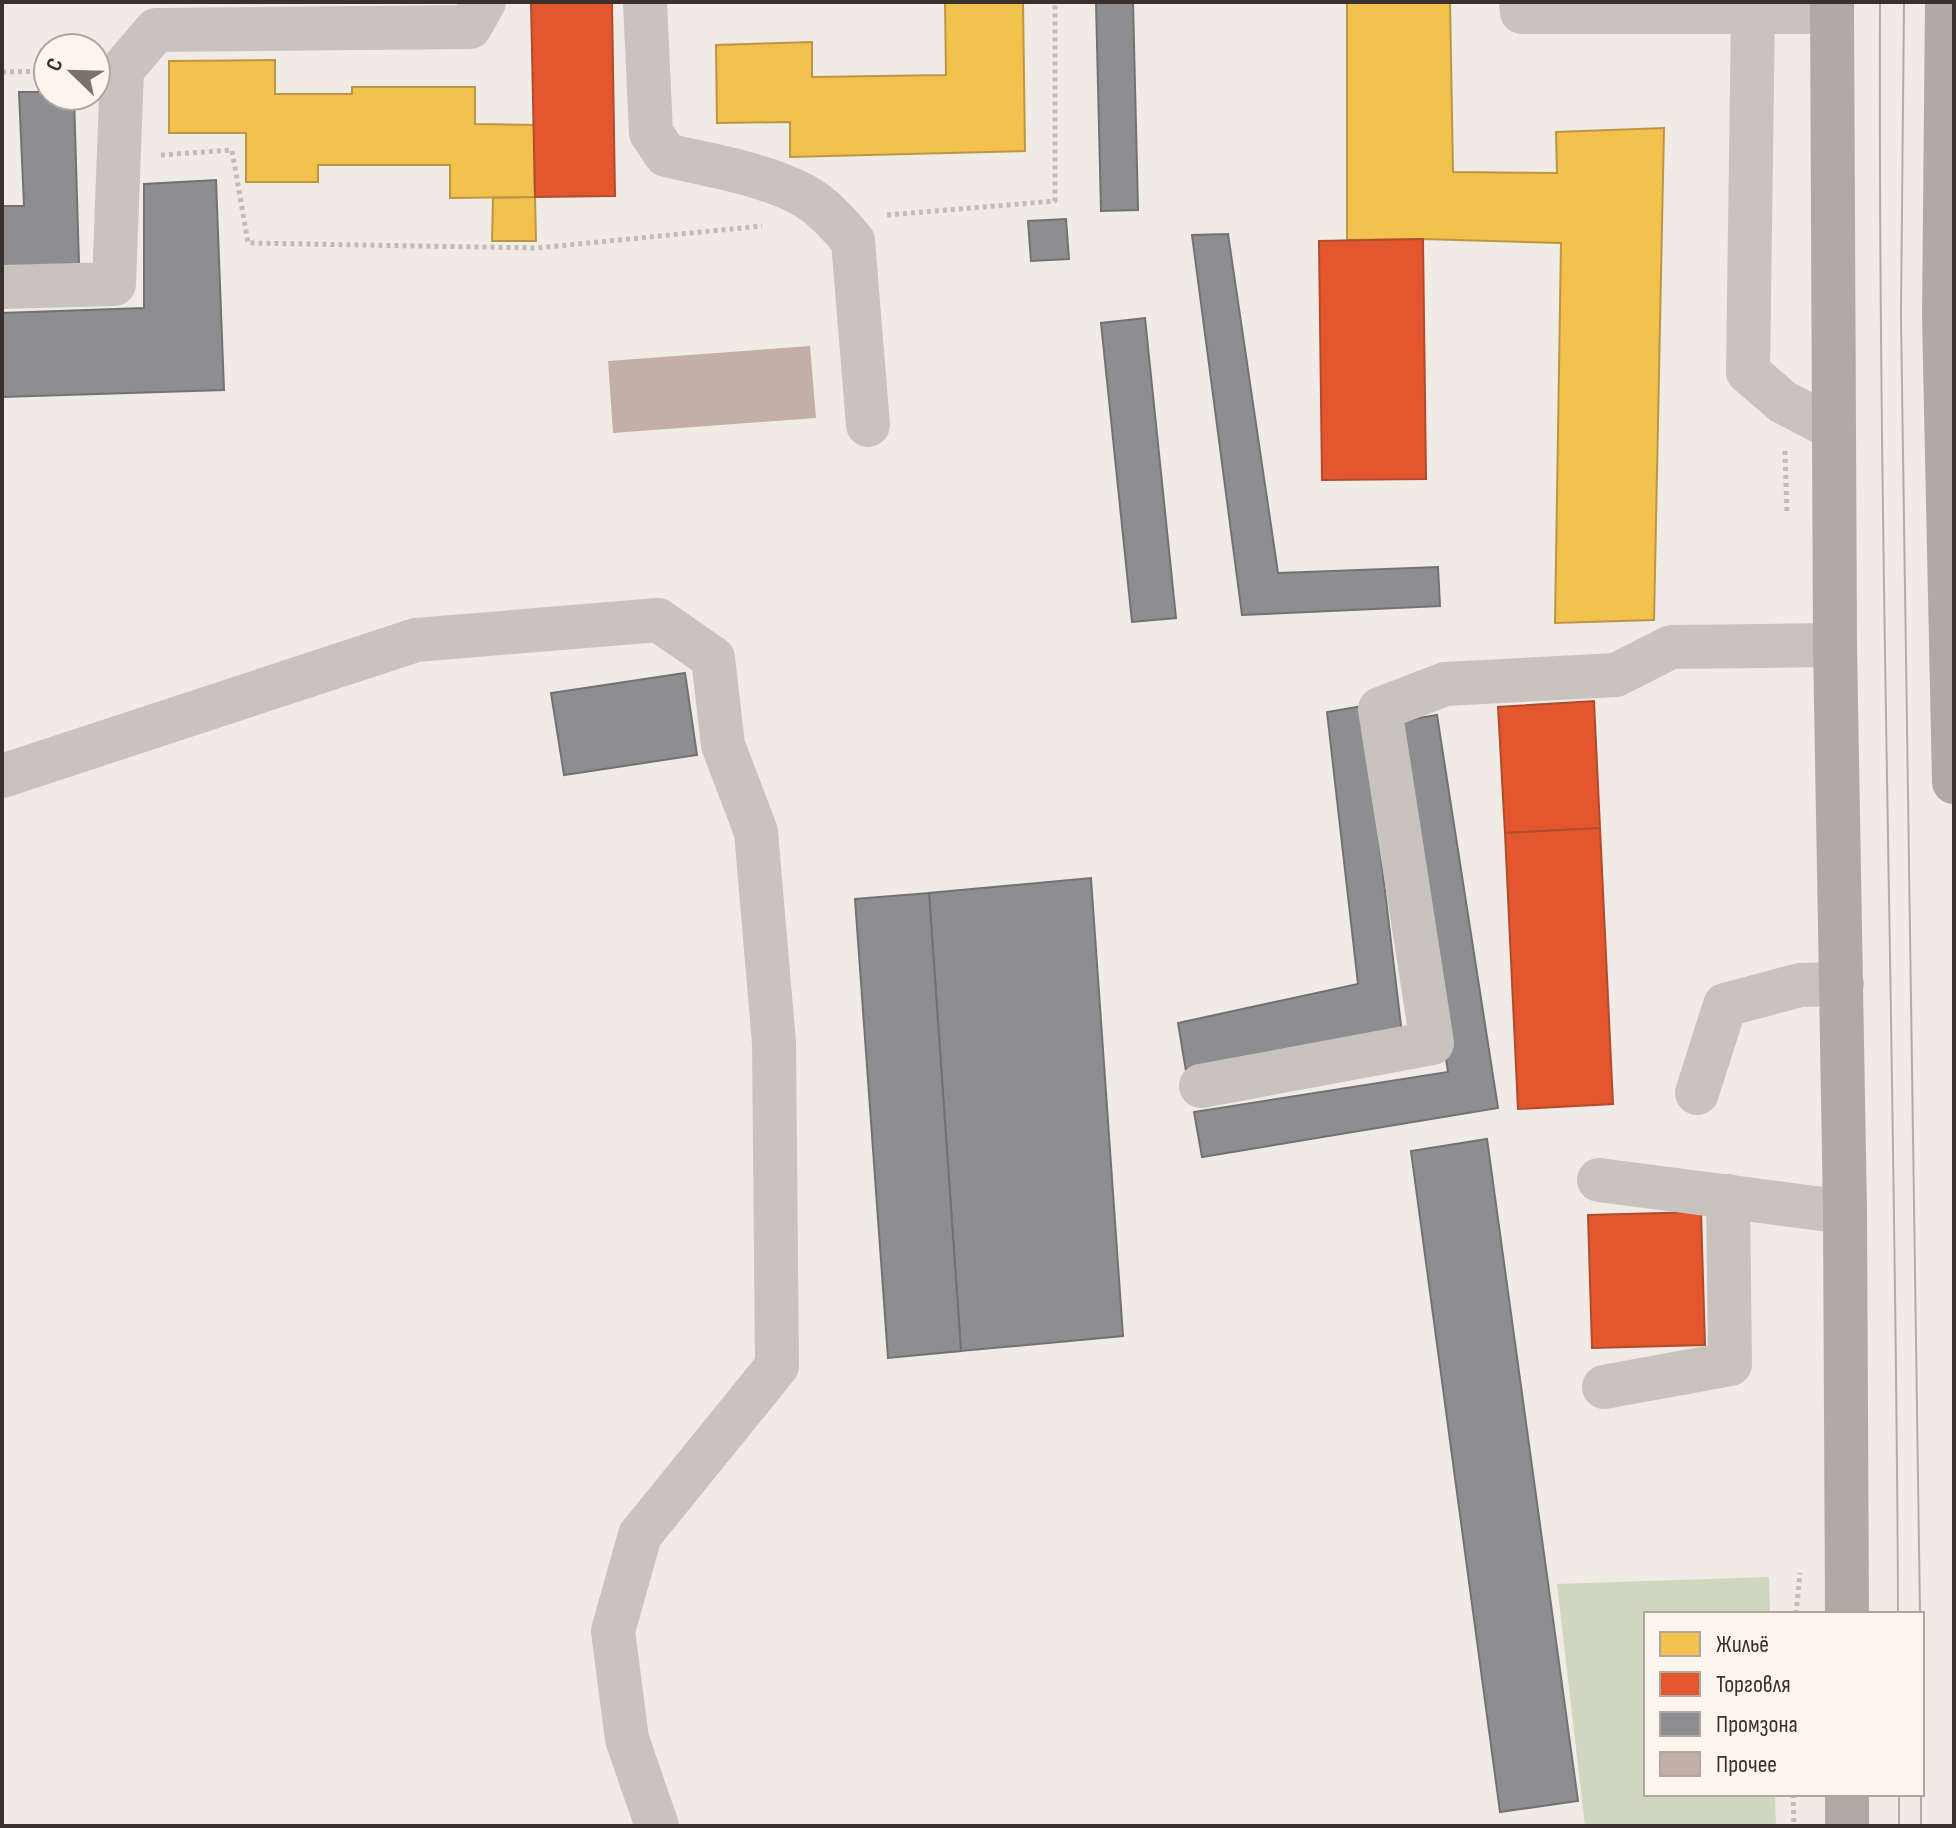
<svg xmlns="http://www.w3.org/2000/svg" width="1956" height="1828" font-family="'Sofia Sans Condensed',sans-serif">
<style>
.green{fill:#d1d6bf}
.homes{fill:#f2c14e;stroke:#bb9644;stroke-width:2}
.shops{fill:#e4572e;stroke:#b14b2d;stroke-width:2}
.industry{fill:#8d8d92;stroke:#747173;stroke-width:2}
.building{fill:#c3afa7}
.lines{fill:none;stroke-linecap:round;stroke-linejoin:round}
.path{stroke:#c2bbb6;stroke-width:5;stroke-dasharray:4 4;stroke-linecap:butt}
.minor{stroke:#c9c3be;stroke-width:44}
.highway{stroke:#afaaa4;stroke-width:44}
.tram{stroke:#b1aca8;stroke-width:2}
</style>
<rect width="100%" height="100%" fill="#f0ebe5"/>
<polygon class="green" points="1769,1577 1770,1614 1646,1614 1646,1794 1775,1794 1776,1826 1585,1826 1557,1584"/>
<g class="homes">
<polygon points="945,2 1023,2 1025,151 790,157 790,122 717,123 716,45 812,42 812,77 946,75"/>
<polygon points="1347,2 1450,2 1453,172 1557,173 1556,132 1664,128 1654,620 1555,623 1561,243 1423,239 1347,240"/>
<polygon points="275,60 275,94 352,94 352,87 475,87 475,124 534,125 535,197 450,198 450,165 318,165 318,182 246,182 246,133 169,133 169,61"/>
<polygon points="535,197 536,241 492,241 493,198"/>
</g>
<g class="shops">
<polygon points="531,2 612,2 615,196 535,197"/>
<polygon points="1423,239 1426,479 1322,480 1319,241"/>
<polygon points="1594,701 1600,828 1505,833 1498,707"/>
<polygon points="1600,828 1613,1104 1518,1109 1505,833"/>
<polygon points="1701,1212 1705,1345 1592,1348 1588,1215"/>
</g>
<g class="industry">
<polygon points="1096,2 1133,2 1138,210 1101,211"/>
<polygon points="19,92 48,92 48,96 74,96 79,264 2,267 2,206 24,206"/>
<polygon points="216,180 224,390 2,397 2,313 144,308 144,184"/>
<polygon points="1066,219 1069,259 1031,261 1028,221"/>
<polygon points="1228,234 1278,573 1438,567 1440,606 1242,615 1192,235"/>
<polygon points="1145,318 1176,618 1132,622 1101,323"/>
<polygon points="685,673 697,755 564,775 551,693"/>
<polygon points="1363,706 1402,1034 1186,1071 1178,1023 1358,984 1327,712"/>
<polygon points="1437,715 1498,1108 1202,1157 1194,1112 1448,1072 1395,722"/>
<polygon points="1091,878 1123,1336 961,1351 929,893"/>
<polygon points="929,893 961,1351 888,1358 855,899"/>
<polygon points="1487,1139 1578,1801 1500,1812 1411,1151"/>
</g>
<polygon class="building" points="810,346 816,418 613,433 608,361"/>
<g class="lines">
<g class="path">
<polyline points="2,72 48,71"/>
<polyline points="161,155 232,150 248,243 537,248 762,226"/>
<polyline points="887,215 1055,201 1055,2"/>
<polyline points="1785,451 1787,513"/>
<polyline points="1796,1614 1800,1573"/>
<polyline points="1793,1794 1794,1826"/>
</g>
<g class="minor">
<path d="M645 2 651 133 666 155C711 166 762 173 803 195 823 206 839 224 853 241L868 425"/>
<polyline points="1521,2 1522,12 1832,12"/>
<polyline points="1753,10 1748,372 1783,402 1833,428"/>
<polyline points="2,287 114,284 122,70 156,30 470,27 484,2"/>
<polyline points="2,776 416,640 658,620 713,658 723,745 756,832 774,1043 777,1366 640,1535 613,1631 627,1739 657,1826"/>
<polyline points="1201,1086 1432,1043 1380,709 1445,684 1616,675 1671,647 1835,645"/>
<polyline points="1697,1093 1725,1005 1800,985 1842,984"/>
<polyline points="1599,1180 1845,1212"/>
<polyline points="1604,1387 1730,1364 1728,1196"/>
</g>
<g class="highway">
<polyline points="1832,2 1835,645 1845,1212 1847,1614"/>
<polyline points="1947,2 1944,316 1954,782"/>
<polyline points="1847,1826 1847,1794"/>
</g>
<g class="tram">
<path d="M1880 2C1878 539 1896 1077 1898 1614"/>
<polyline points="1904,2 1901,316 1920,1614"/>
<polyline points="1899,1794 1899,1826"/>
<polyline points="1921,1794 1921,1826"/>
</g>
</g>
<rect width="1956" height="1828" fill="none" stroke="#3b302b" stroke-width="8"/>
<rect x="1644" y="1612" width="280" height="184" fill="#fbf5ee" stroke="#aea6a0" stroke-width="2"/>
<rect x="1660" y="1632" width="40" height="24" fill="#f2c14e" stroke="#aea6a0" stroke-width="2"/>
<text x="1716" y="1652" font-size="24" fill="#3b302b">Жильё</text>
<rect x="1660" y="1672" width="40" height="24" fill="#e4572e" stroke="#aea6a0" stroke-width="2"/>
<text x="1716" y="1692" font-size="24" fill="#3b302b">Торговля</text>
<rect x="1660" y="1712" width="40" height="24" fill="#8d8d92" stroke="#aea6a0" stroke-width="2"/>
<text x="1716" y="1732" font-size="24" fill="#3b302b">Промзона</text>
<rect x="1660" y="1752" width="40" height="24" fill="#c3afa7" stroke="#aea6a0" stroke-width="2"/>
<text x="1716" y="1772" font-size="24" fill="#3b302b">Прочее</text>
<g transform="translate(72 72) rotate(293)"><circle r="38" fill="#fbf5ee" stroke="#aea6a0" stroke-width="2"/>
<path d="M0-6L14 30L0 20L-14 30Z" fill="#7a716c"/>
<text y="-12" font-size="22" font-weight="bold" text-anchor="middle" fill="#3b302b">С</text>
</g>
</svg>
